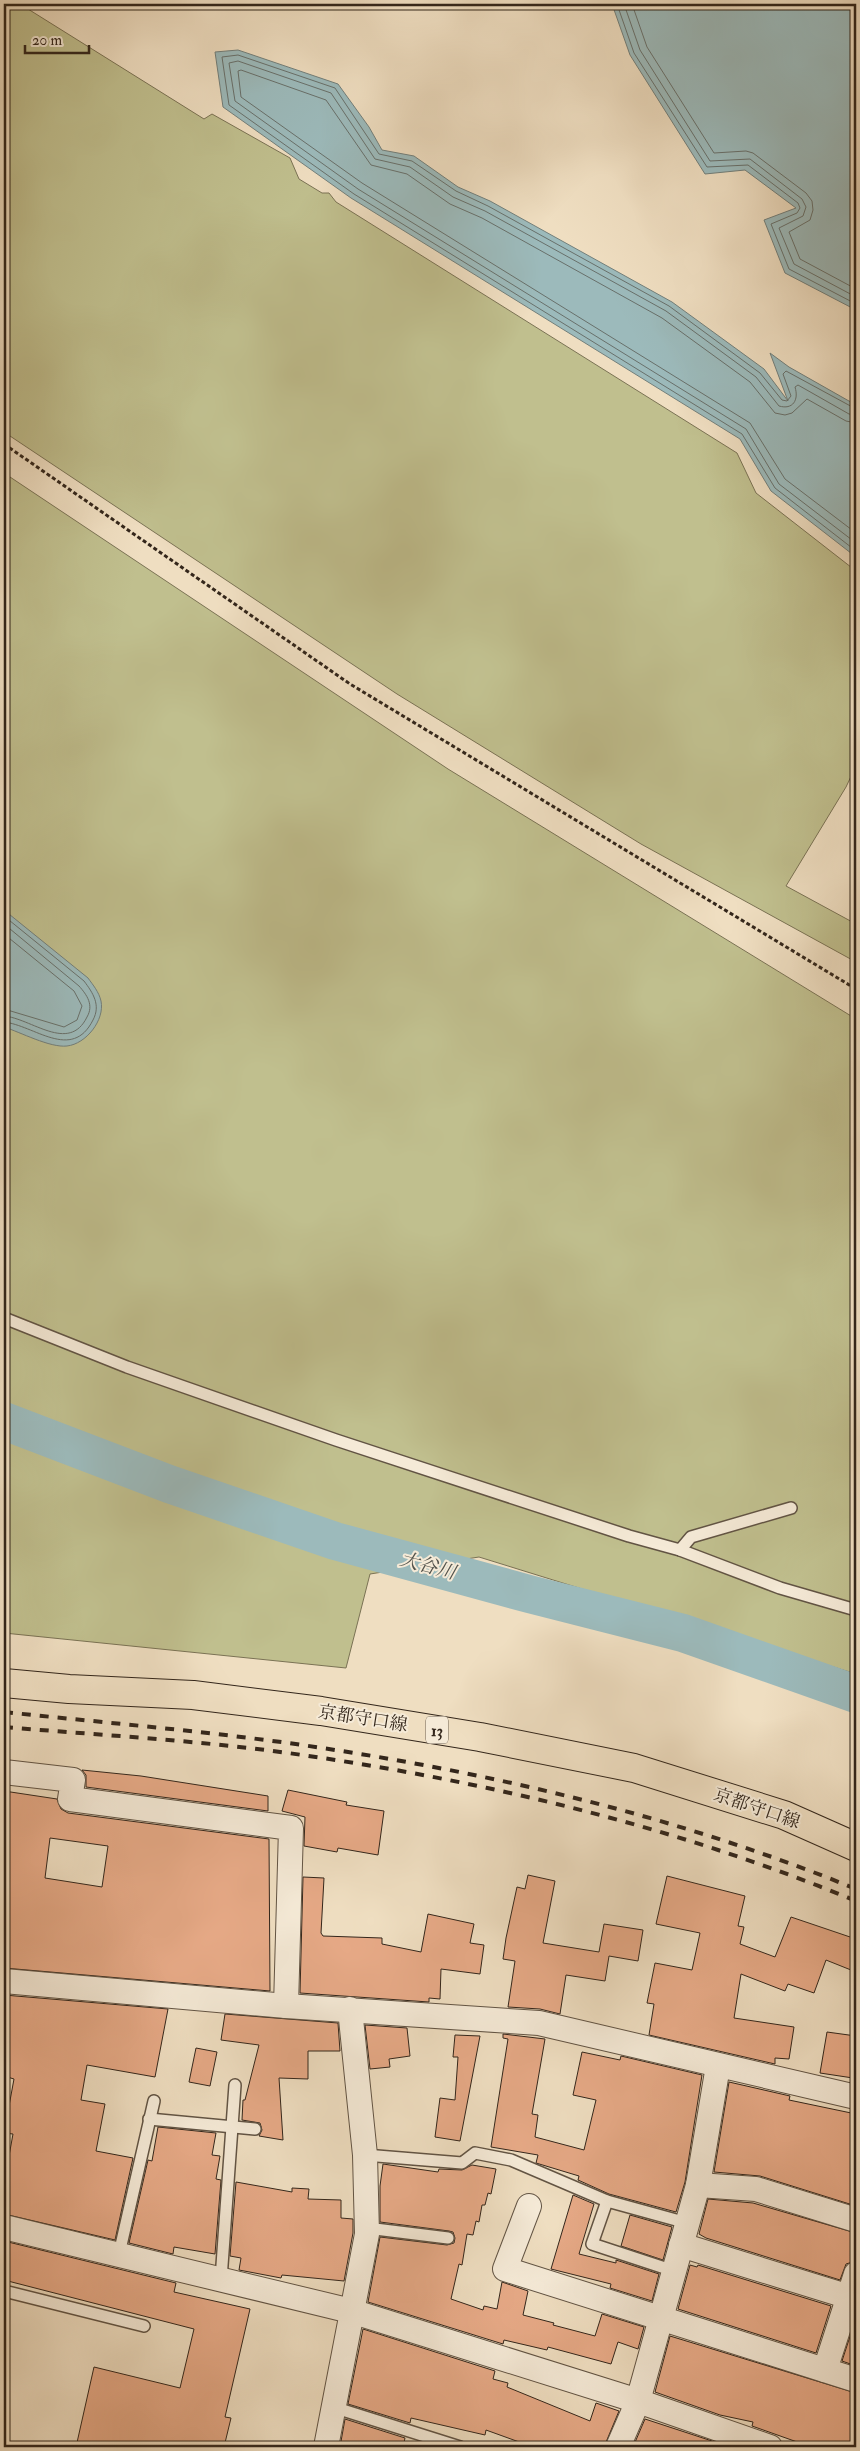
<svg xmlns="http://www.w3.org/2000/svg" width="860" height="2451" font-family="'IM FELL Double Pica','Noto Serif JP',serif">
<style>
.green{fill:#c0bf8e;stroke:#7a7254}
.water{fill:#9cbabb;stroke:#727f7b}
.lines{fill:none;stroke-linecap:round;stroke-linejoin:round}
.shore{stroke:#68706b;stroke-width:1}
.river{stroke:#9cbabb;stroke-width:38}
.building{fill:#e6a986;stroke:#33261b;fill-rule:evenodd}
.lane-casing{stroke:#625444;stroke-width:14}
.street-casing{stroke:#625444;stroke-width:26}
.primary-casing{stroke:#33261b;stroke-width:30}
.path{stroke:#33261b;stroke-width:3;stroke-dasharray:4 2.5;stroke-linecap:butt}
.lane{stroke:#f5ead7;stroke-width:11}
.street{stroke:#f5ead7;stroke-width:24}
.primary{stroke:#efdec1;stroke-width:28}
.rail{stroke:#33261b;stroke-width:4;stroke-dasharray:9 9;stroke-linecap:butt}
.labels{text-anchor:middle;stroke-width:4;stroke-linejoin:round;paint-order:stroke}
.shield{fill:#f5ead7;stroke:#6d6153;stroke-width:1}
.shield-label{font-size:16px;font-weight:bold;fill:#33261b}
.street-label{font-size:18px;fill:#33261b;stroke:#f5ead7}
.water-label{font-size:19px;font-style:italic;fill:#52524b;stroke:#f5ead7}
</style>
<rect width="100%" height="100%" fill="#efdec1"/>
<filter id="stains"><feTurbulence type="fractalNoise" baseFrequency=".004" numOctaves="4"/><feColorMatrix values="0 0 0 0 .2 0 0 0 0 .09 0 0 0 0 .02 0 0 0 .5 -.17"/></filter>
<radialGradient id="worn" r=".72"><stop offset=".6" stop-color="#630" stop-opacity="0"/><stop offset="1" stop-color="#630" stop-opacity=".3"/></radialGradient>
<g class="green">
<polygon points="4,4 13,4 28,9 204,119 212,114 290,158 299,179 322,193 329,193 336,202 737,453 756,493 856,571 856,766 846,787 786,886 856,924 856,962 641,844 397,694 4,432"/>
<polygon points="4,473 448,769 856,1019 856,1674 479,1557 370,1574 346,1668 4,1633"/>
</g>
<g class="water">
<polygon points="612,4 856,4 856,310 785,273 764,220 796,208 745,170 705,174 630,55"/>
<polygon points="238,50 338,84 369,127 382,150 414,156 458,187 490,201 672,302 764,369 788,401 770,353 789,367 856,405 856,557 771,491 740,439 351,198 223,107 215,52"/>
<path d="M4 910 88 978C93 985 99 992 101 1001 105 1020 86 1044 67 1046 50 1048 20 1032 4 1027Z"/>
</g>
<g class="lines">
<g class="shore">
<polyline points="617,4 634,53 707,167 748,165 798,203 800,208 797,213 771,224 789,269 856,304"/>
<polyline points="624,4 640,50 710,161 750,159 802,199 806,207 803,216 779,228 794,264 856,297"/>
<polyline points="632,4 647,47 714,153 746,151 753,153 806,193 812,201 813,210 810,220 789,232 800,259 856,289"/>
<polyline points="856,409 786,371 783,374 791,396 787,401 782,400 760,373 669,306 488,206 456,191 412,161 379,154 335,88 238,55 222,57 229,105 354,194 742,434 775,488 856,551"/>
<path d="M856 415 849 414 798 385 795 387C799 400 793 410 779 406L756 377 666 311 485 211 453 197 410 167 375 159 331 93 238 61 229 63 235 101 358 189 746 429 779 484 856 543"/>
<polyline points="856,423 846,421 807,399 792,413 785,415 775,413 750,382 662,318 482,218 450,204 407,174 371,165 326,100 241,70 238,71 241,97 362,183 750,423 785,479 856,533"/>
<path d="M4 916 84 981C93 993 101 1005 93 1020 72 1062 34 1025 4 1022"/>
<path d="M4 924 79 986C87 995 94 1005 87 1017 69 1054 31 1018 4 1016"/>
<polyline points="4,934 74,991 82,1006 77,1020 64,1027 4,1009"/>
</g>
<polyline class="river" points="4,1421 169,1484 335,1541 529,1594 683,1633 856,1694"/>
</g>
<g class="building">
<polygon points="82,1770 141,1776 268,1796 268,1811 86,1787 86,1775"/>
<polygon points="288,1790 347,1802 346,1805 384,1811 378,1855 338,1848 337,1852 304,1846 305,1817 282,1811"/>
<path d="M4 1791 57 1799 61 1809 68 1813 269 1839 270 1991 4 1968ZM50 1838 108 1846 102 1887 45 1878Z"/>
<polygon points="528,1875 555,1881 543,1943 599,1952 604,1924 643,1930 638,1961 609,1956 605,1981 566,1975 560,2014 540,2009 508,2007 515,1961 503,1959 506,1938 517,1887 525,1889"/>
<polygon points="667,1876 745,1896 738,1926 744,1927 740,1944 775,1957 791,1917 856,1939 856,1972 826,1960 814,1993 788,1984 785,1991 741,1974 734,2018 794,2027 789,2059 775,2058 775,2064 649,2035 654,2004 647,2003 655,1963 692,1970 700,1933 656,1924"/>
<polygon points="303,1877 324,1878 321,1933 323,1936 382,1938 382,1944 421,1952 428,1914 474,1924 470,1943 484,1945 480,1974 441,1969 440,1999 429,1998 429,2002 300,1993"/>
<polygon points="4,1995 168,2009 155,2077 87,2065 81,2100 105,2104 96,2151 133,2158 115,2240 4,2214 4,2167 7,2167 13,2134 4,2133 14,2079 4,2076"/>
<polygon points="225,2014 338,2023 340,2051 308,2051 308,2079 279,2078 283,2140 259,2136 262,2130 260,2123 242,2120 243,2100 245,2100 259,2045 221,2040"/>
<polygon points="365,2025 407,2028 410,2056 389,2059 390,2067 370,2069"/>
<polygon points="827,2032 856,2036 853,2078 820,2073"/>
<polygon points="503,2034 545,2039 532,2114 538,2115 535,2137 584,2150 596,2100 573,2095 582,2052 620,2060 621,2056 702,2075 685,2182 676,2212 609,2194 578,2180 579,2176 536,2163 538,2155 491,2147 508,2039 503,2038"/>
<polygon points="455,2035 480,2036 460,2141 435,2137 440,2098 455,2100 458,2057 453,2057"/>
<polygon points="196,2048 217,2052 210,2086 189,2082"/>
<polygon points="729,2082 790,2096 789,2100 856,2114 856,2206 760,2176 714,2172"/>
<polygon points="158,2127 216,2133 212,2155 220,2156 216,2179 221,2180 215,2254 174,2247 173,2254 129,2243 148,2160 152,2161"/>
<polygon points="383,2164 438,2172 439,2169 462,2170 472,2165 496,2169 491,2194 488,2193 485,2205 482,2205 479,2222 476,2221 473,2235 467,2234 462,2265 459,2264 451,2299 483,2310 484,2306 497,2309 502,2282 528,2291 523,2315 554,2323 553,2325 595,2336 602,2314 644,2327 638,2349 618,2342 611,2364 548,2347 547,2350 504,2340 503,2344 368,2302 380,2237 447,2245 454,2243 455,2238 453,2232 449,2231 380,2222 380,2186"/>
<polygon points="236,2182 292,2192 292,2188 309,2189 308,2199 341,2200 341,2218 353,2219 353,2233 344,2281 282,2275 281,2278 239,2270 241,2258 230,2256"/>
<polygon points="573,2195 594,2204 579,2254 616,2263 616,2260 659,2274 652,2301 610,2288 611,2284 551,2269"/>
<polygon points="708,2199 753,2203 856,2233 856,2261 846,2264 840,2280 706,2238 699,2234"/>
<polygon points="630,2215 672,2227 663,2260 621,2246"/>
<polygon points="4,2241 176,2283 174,2292 250,2309 225,2417 231,2418 224,2447 76,2447 94,2367 180,2388 194,2329 4,2280"/>
<polygon points="690,2265 697,2267 698,2265 831,2306 816,2353 678,2309"/>
<polygon points="856,2318 856,2366 842,2361"/>
<polygon points="363,2329 495,2371 493,2379 508,2383 507,2387 590,2421 596,2403 619,2411 604,2447 533,2447 486,2430 485,2435 411,2418 410,2423 348,2404"/>
<polygon points="670,2336 856,2393 856,2447 798,2447 800,2443 752,2426 753,2422 720,2415 655,2392"/>
<polygon points="345,2419 405,2438 403,2447 340,2447"/>
<polygon points="645,2419 712,2441 711,2447 633,2447"/>
</g>
<g class="lines">
<g class="lane-casing">
<g id="lane">
<polyline points="4,1318 127,1367 336,1440 629,1536 680,1550 780,1588 856,1610"/>
<polyline points="680,1550 691,1537 791,1508"/>
<polyline points="149,2119 255,2129"/>
<polyline points="365,2155 462,2163 475,2153 511,2160 607,2201 592,2244 674,2271"/>
<polyline points="607,2201 687,2223"/>
<polyline points="367,2228 448,2238"/>
<polyline points="119,2254 154,2101"/>
<polyline points="221,2279 235,2085"/>
<polyline points="4,2291 144,2326"/>
<polyline points="333,2407 460,2447"/>
</g>
</g>
<g class="street-casing">
<g id="street">
<polyline points="4,1772 73,1780 70,1799 291,1828 286,2006"/>
<polyline points="4,1981 286,2006 539,2023 856,2097"/>
<polyline points="698,2185 756,2189 856,2220"/>
<polyline points="529,2206 505,2269 856,2380"/>
<polyline points="4,2227 351,2311 638,2401 770,2447"/>
<polyline points="681,2245 856,2299"/>
<polyline points="825,2370 856,2274"/>
<polyline points="326,2447 367,2234 365,2155 350,2009"/>
<polyline points="618,2447 638,2401 698,2185 718,2066"/>
</g>
</g>
<g class="primary-casing">
<polyline id="primary" points="4,1683 69,1689 193,1695 321,1711 480,1737 634,1768 784,1815 856,1847"/>
</g>
<polyline class="path" points="4,444 350,684 856,989"/>
<use href="#lane" class="lane"/>
<use href="#street" class="street"/>
<use href="#primary" class="primary"/>
<g class="rail">
<path d="M4 1712C98 1722 193 1730 288 1743 481 1770 675 1815 856 1889"/>
<path d="M4 1727C98 1735 194 1740 288 1753 482 1780 675 1826 856 1901"/>
</g>
</g>
<g class="labels">
<rect class="shield" x="426" y="1716.5" width="22" height="27" rx="4"/>
<g class="shield-label">
<text x="437" y="1736">13</text>
</g>
<g class="street-label">
<text transform="translate(363 1718) rotate(9)" y="6">京都守口線</text>
<text transform="translate(757 1808) rotate(19)" y="6">京都守口線</text>
</g>
<g class="water-label">
<text transform="translate(428 1565) rotate(15)" y="7">大谷川</text>
</g>
</g>
<rect width="860" height="2451" fill="none" stroke="#efdec1" stroke-width="20"/>
<rect x="5" y="5" width="850" height="2441" fill="none" stroke="#33261b" stroke-width="2.5"/>
<rect x="10" y="10" width="840" height="2431" fill="none" stroke="#33261b"/>
<path d="M25 45v8h64v-8" fill="none" stroke="#33261b" stroke-width="2.5"/>
<text x="32" y="45" font-size="15" fill="#33261b" stroke="#f5ead7" stroke-width="4" paint-order="stroke">20 m</text>
<rect width="100%" height="100%" filter="url(#stains)"/>
<rect width="100%" height="100%" fill="url(#worn)"/>
</svg>
